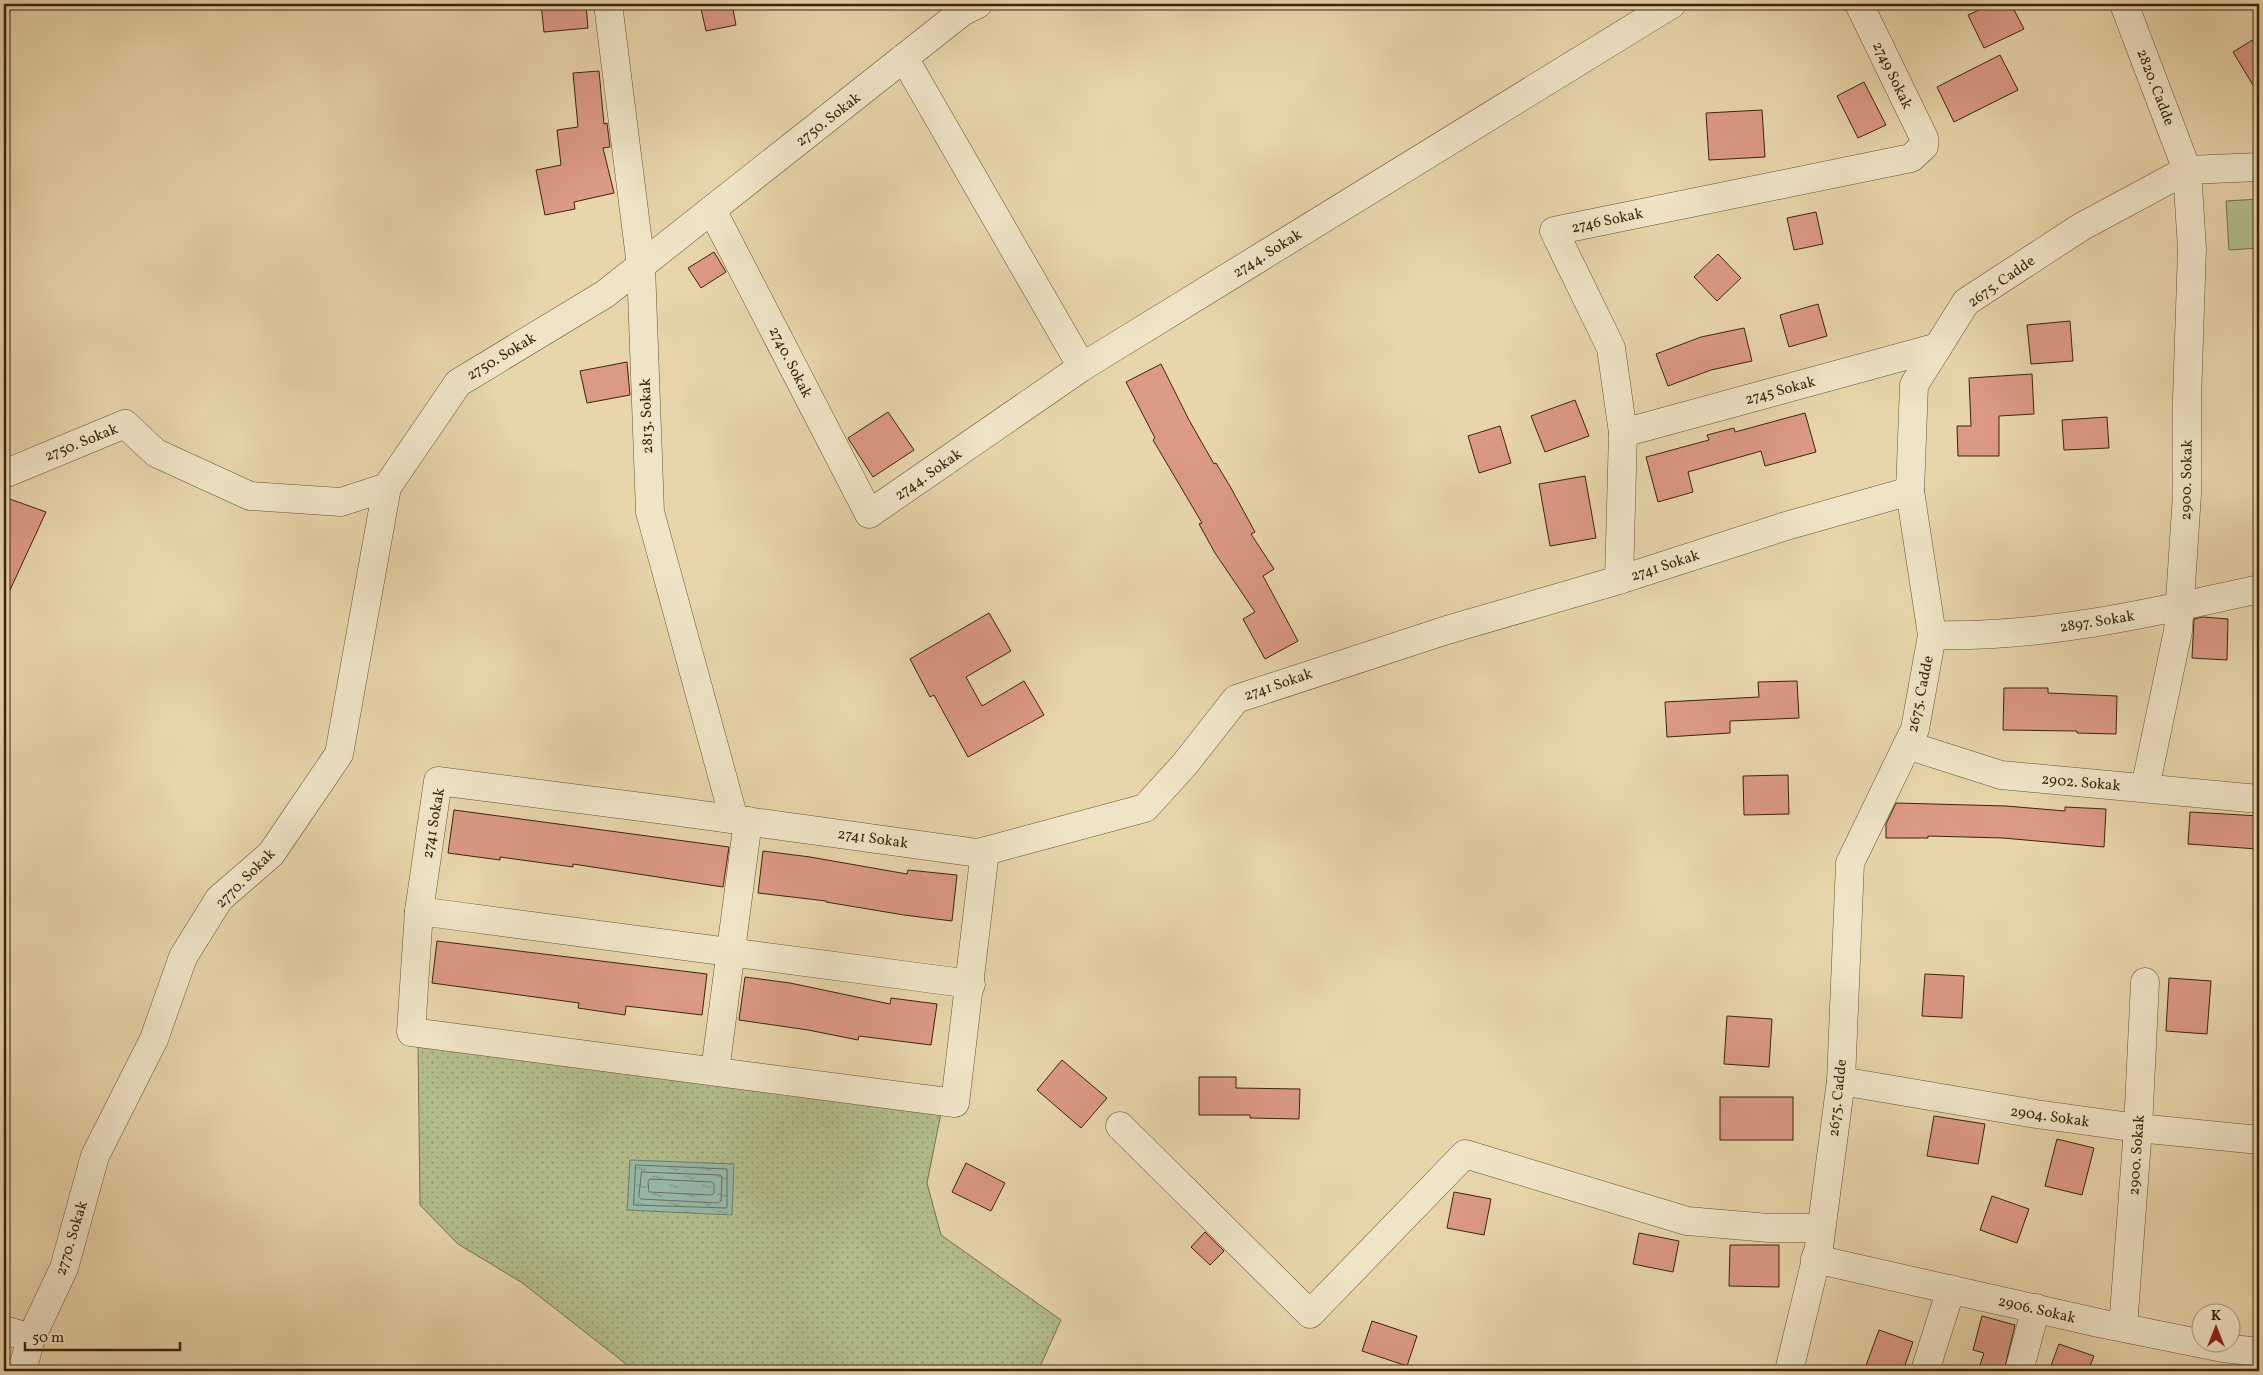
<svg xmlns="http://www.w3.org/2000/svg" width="2263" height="1375" font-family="Vollkorn,serif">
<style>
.grass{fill:#b3be8b;stroke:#76724a}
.park{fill:url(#park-dots);stroke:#76724a}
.water{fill:url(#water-ripples);stroke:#727e6a}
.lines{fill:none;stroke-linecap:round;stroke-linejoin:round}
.shore{stroke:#686f5a;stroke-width:1}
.building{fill:#dc9984;stroke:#3a250a}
.minor-casing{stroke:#665132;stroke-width:29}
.minor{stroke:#f0e4c8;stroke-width:28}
.labels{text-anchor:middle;stroke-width:4;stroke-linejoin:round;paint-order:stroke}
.street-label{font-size:15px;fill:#3a250a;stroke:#f0e4c8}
</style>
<defs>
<pattern id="park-dots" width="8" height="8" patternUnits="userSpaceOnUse" patternTransform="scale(1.25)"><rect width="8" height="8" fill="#b3be8b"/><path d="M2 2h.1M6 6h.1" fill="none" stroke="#939a70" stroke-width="1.8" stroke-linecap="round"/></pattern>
<pattern id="water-ripples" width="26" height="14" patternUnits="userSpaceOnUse" patternTransform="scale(1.25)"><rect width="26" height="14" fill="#97b9aa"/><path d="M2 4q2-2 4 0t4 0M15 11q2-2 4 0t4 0" fill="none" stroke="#7c9689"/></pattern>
</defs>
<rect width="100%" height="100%" fill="#e8d5aa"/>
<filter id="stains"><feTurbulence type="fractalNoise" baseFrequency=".004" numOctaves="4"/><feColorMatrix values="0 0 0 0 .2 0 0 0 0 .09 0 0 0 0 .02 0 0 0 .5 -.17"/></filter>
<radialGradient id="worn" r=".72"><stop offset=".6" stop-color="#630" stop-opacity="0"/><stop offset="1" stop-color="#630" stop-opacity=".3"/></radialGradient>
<polygon class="grass" points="2259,199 2259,248 2229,250 2226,201"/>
<polygon class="park" points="418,1044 942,1108 927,1183 941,1235 1061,1320 1038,1371 635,1371 521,1282 458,1244 420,1205"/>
<polygon class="water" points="630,1160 734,1164 732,1215 627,1210"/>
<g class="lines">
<g class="shore">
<polygon points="636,1165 727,1169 727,1208 634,1205"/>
<polygon points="642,1172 720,1175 722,1177 721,1201 718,1203 641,1199 639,1197"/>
<polygon points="650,1179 712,1182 714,1184 714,1193 711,1195 649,1192 648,1182"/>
</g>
</g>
<g class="building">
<polygon points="541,4 586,4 588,28 544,32"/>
<polygon points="700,4 732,4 736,25 706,31"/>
<polygon points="1992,4 2011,4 2024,29 1984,48 1968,15"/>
<polygon points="2259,36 2259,95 2233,52"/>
<polygon points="2000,55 2018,90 1954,122 1937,87"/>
<polygon points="599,71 604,124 607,123 610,147 603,148 614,193 574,202 575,209 545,215 536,170 561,165 557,130 578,127 573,73"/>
<polygon points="1864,82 1886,125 1858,138 1837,96"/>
<polygon points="1762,110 1765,157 1709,160 1706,113"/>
<polygon points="1816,212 1823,244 1794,250 1787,218"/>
<polygon points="714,252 726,272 701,288 688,268"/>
<polygon points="1718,254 1741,278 1717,301 1694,277"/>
<polygon points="1818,304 1827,336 1789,347 1780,315"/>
<polygon points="2070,321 2073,361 2031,364 2027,325"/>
<polygon points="1744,328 1752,361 1711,370 1668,386 1656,354 1701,337"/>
<polygon points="627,362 630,395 587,403 580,371"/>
<polygon points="1161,364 1189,420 1214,464 1216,463 1231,488 1255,532 1251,534 1274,569 1263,576 1298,641 1265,659 1243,619 1255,612 1215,553 1199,524 1202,523 1153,440 1155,438 1126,382"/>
<polygon points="2032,374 2034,414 1999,416 1999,456 1958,456 1957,426 1971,426 1969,378"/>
<polygon points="1575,400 1589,436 1545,452 1531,416"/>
<polygon points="888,412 914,450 873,477 848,438"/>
<polygon points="1805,413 1816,452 1765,466 1761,451 1688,472 1693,492 1658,502 1646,457 1709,440 1707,435 1734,428 1735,432"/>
<polygon points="2107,417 2109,448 2064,450 2062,420"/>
<polygon points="1500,426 1511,463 1479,473 1468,436"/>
<polygon points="1585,476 1596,538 1550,546 1539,484"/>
<polygon points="7,498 46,512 4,603 4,507"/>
<polygon points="989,613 1011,651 966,677 982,706 1024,681 1044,715 968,757 934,695 930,697 910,659"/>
<polygon points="2203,617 2228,619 2227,660 2192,658 2194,619"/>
<polygon points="1797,681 1799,718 1730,721 1730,733 1667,737 1665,702 1759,697 1758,682"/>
<polygon points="2004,688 2048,688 2048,693 2117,696 2116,734 2077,733 2077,731 2003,730"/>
<polygon points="1788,775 1789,814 1744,815 1743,776"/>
<polygon points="1896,803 2006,806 2065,811 2065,807 2106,809 2104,847 2003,838 1928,836 1928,838 1886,838 1886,824"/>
<polygon points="454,810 729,847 723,887 573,864 573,867 500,857 500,860 448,853"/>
<polygon points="2190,812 2259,816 2257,849 2188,844"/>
<polygon points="763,851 810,857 907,874 908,870 957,875 952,921 904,915 826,902 826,901 758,893"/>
<polygon points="437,941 707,974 702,1015 626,1006 625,1015 578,1008 579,1003 432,983"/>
<polygon points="1925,974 1964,976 1962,1018 1922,1016"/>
<polygon points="745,977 790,983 890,1004 891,998 937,1004 931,1045 859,1036 858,1040 808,1030 739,1020"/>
<polygon points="2169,978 2211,981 2207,1034 2166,1031"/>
<polygon points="1727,1016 1772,1019 1769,1067 1724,1064"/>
<polygon points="1062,1060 1107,1098 1081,1128 1037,1090"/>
<polygon points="1199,1077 1236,1077 1236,1088 1300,1089 1299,1119 1250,1118 1250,1115 1199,1115"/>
<rect x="1720" y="1097" width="73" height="43"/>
<polygon points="1934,1116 1985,1124 1978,1164 1927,1156"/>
<polygon points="2057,1139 2094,1148 2082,1195 2045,1186"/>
<polygon points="966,1163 1005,1183 991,1211 952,1192"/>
<polygon points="1454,1192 1491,1199 1484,1235 1447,1228"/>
<polygon points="1992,1196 2029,1209 2017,1243 1980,1230"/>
<polygon points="1205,1232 1224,1251 1210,1265 1191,1247"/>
<polygon points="1639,1233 1679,1241 1673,1272 1633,1264"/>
<polygon points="1730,1245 1779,1245 1779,1287 1729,1286"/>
<polygon points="1982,1316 2015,1325 2004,1371 1978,1371 1984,1353 1973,1350"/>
<polygon points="1372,1321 1417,1336 1407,1366 1362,1351"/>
<polygon points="1879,1330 1913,1342 1903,1371 1864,1371"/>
<polygon points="2059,1344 2094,1356 2088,1371 2049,1371"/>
</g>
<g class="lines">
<g class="minor-casing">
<g id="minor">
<polyline points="608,4 641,266 650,512 734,819"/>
<polyline points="2124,4 2187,170 2192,249 2187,399 2187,494 2178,631 2145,788"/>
<polyline points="904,58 1082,367"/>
<polyline points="712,210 869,514 1082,367 1672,4"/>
<polyline points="1623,433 1938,347"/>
<polyline points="4,474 125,424 156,453 250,496 341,502 387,487 458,383 605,294 962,12 978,4"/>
<polyline points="1619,580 1623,433 1611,348 1554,231 1911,158 1924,146 1924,138 1859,4"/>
<path d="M1932 635C2043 638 2152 613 2259 589"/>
<polyline points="1907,745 2001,775 2259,799"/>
<polyline points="419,911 411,1032 955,1103 985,851"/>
<polyline points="971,984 419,911 438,781 673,811 978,853 1145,808 1185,764 1236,699 1447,630 1619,580 1786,526 1910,491"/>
<polyline points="715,1071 748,821"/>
<polyline points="1841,1081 2036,1114 2138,1128 2259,1140"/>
<polyline points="1120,1126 1310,1314 1465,1154 1687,1221 1769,1228 1821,1228"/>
<polyline points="1815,1259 2099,1323 2223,1348 2259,1352"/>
<polyline points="2123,1327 2138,1128 2145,982"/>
<polyline points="4,1330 31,1338"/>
<polyline points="22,1371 31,1338 64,1268 95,1156 154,1039 183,957 219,899 271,854 339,754 387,487"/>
<polyline points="1789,1371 1819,1247 1841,1081 1850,863 1915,729 1932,635 1910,491 1914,385 1966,302 2081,227 2187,170 2259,167"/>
<polyline points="1925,1371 1951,1289"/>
<polyline points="2019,1371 2036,1308"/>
</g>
</g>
<use href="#minor" class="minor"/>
</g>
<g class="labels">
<g class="street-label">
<text transform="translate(1893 75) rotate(64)" y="5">2749 Sokak</text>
<text transform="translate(2156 87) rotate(69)" y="5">2820. Cadde</text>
<text transform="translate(828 119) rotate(-38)" y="5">2750. Sokak</text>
<text transform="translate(1607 220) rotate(-12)" y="5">2746 Sokak</text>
<text transform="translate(1267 253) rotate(-32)" y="5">2744. Sokak</text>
<text transform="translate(2001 281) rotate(-35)" y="5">2675. Cadde</text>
<text transform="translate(501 356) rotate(-31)" y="5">2750. Sokak</text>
<text transform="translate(791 362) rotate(63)" y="5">2740. Sokak</text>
<text transform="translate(1780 390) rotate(-15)" y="5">2745 Sokak</text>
<text transform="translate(646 416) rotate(-92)" y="5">2813. Sokak</text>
<text transform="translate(81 442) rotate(-22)" y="5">2750. Sokak</text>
<text transform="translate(928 474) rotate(-35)" y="5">2744. Sokak</text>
<text transform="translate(2186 480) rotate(-89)" y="5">2900. Sokak</text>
<text transform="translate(1665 565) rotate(-18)" y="5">2741 Sokak</text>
<text transform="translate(2097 621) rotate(-9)" y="5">2897. Sokak</text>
<text transform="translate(1278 684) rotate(-19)" y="5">2741 Sokak</text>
<text transform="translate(1920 694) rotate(-78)" y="5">2675. Cadde</text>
<text transform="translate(2081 782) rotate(5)" y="5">2902. Sokak</text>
<text transform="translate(433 823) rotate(-80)" y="5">2741 Sokak</text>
<text transform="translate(873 838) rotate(8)" y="5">2741 Sokak</text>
<text transform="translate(245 878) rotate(-45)" y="5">2770. Sokak</text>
<text transform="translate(1837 1098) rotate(-84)" y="5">2675. Cadde</text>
<text transform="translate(2050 1116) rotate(8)" y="5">2904. Sokak</text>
<text transform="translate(2136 1155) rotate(-86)" y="5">2900. Sokak</text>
<text transform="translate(71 1238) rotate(-73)" y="5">2770. Sokak</text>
<text transform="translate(2037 1309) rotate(13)" y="5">2906. Sokak</text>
</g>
</g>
<rect width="2263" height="1375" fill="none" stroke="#e8d5aa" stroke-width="20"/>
<rect x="5" y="5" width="2253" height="1365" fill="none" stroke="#3a250a" stroke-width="2.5"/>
<rect x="10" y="10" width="2243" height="1355" fill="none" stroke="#3a250a"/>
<g transform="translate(2216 1328)"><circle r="24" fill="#f0e4c8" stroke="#a7987c"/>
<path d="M0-4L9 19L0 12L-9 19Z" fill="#8f2418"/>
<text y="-8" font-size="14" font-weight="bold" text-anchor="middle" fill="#3a250a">K</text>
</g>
<path d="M25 1342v8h155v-8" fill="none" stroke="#3a250a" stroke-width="2.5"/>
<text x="32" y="1342" font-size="15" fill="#3a250a" stroke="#f0e4c8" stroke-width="4" paint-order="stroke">50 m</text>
<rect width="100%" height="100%" filter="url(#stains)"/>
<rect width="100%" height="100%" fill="url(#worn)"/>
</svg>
